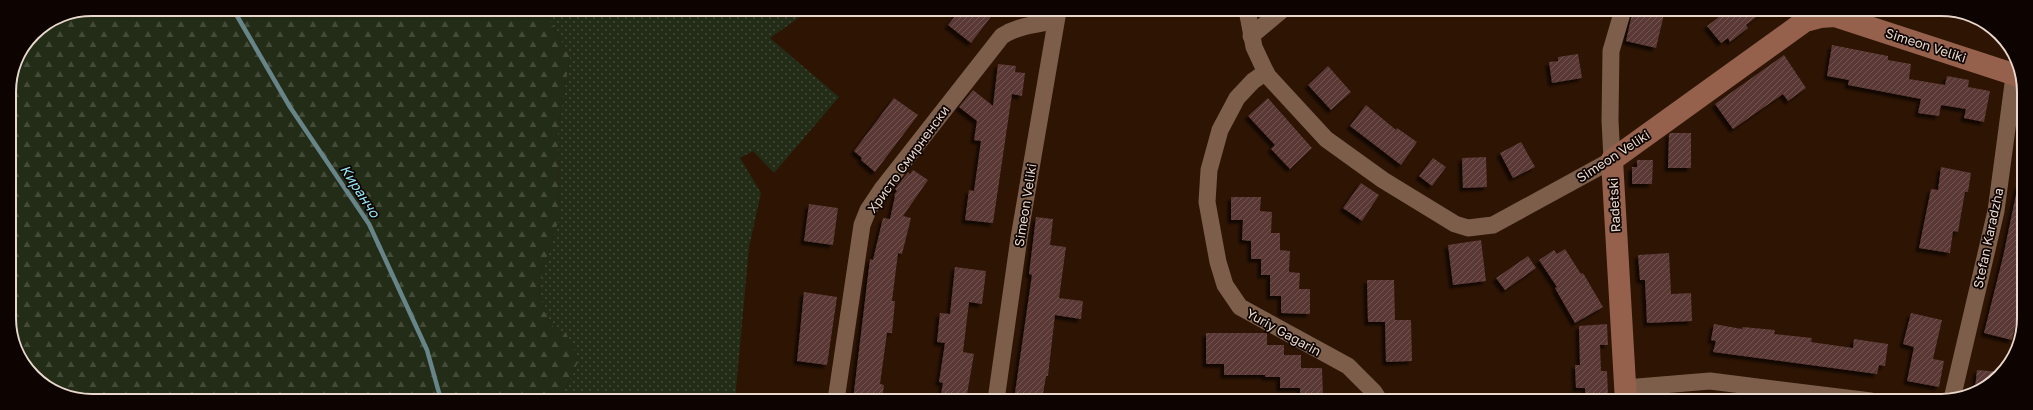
<svg xmlns="http://www.w3.org/2000/svg" width="2033" height="410" font-family="'Golos Text',sans-serif">
<style>
.grass{fill:url(#grass-dots)}
.forest{fill:url(#forest-firs)}
.lines{fill:none;stroke-linecap:round;stroke-linejoin:round}
.stream{stroke:#678488;stroke-width:4.5}
.building{fill:url(#building-hatch);filter:url(#shadow)}
.street{stroke:#7c5e4a;stroke-width:17}
.secondary{stroke:#95614d;stroke-width:22}
.labels{text-anchor:middle;stroke-width:3.5;stroke-linejoin:round;paint-order:stroke}
.street-label{font-size:13px;fill:#ead8cd;stroke:#0d0401}
.water-label{font-size:14px;font-style:italic;fill:#94e7fb;stroke:#0d0401}
.rim{fill:none;stroke:#ead8cd;stroke-width:2}
</style>
<defs>
<pattern id="grass-dots" width="8" height="8" patternUnits="userSpaceOnUse"><rect width="8" height="8" fill="#232c17"/><path d="M2 2h.1M6 6h.1" fill="none" stroke="#434a38" stroke-width="1.8" stroke-linecap="round"/></pattern>
<pattern id="forest-firs" width="22" height="20" patternUnits="userSpaceOnUse"><rect width="22" height="20" fill="#232c17"/><path d="M5 1l3.5 6h-7zM16 11l3.5 6h-7z" fill="#434a38"/></pattern>
<pattern id="building-hatch" width="6" height="6" patternUnits="userSpaceOnUse"><rect width="6" height="6" fill="#5a3834"/><path d="M-1 1l2-2M0 6l6-6M5 7l2-2" fill="none" stroke="#725450"/></pattern>
<filter id="shadow"><feDropShadow dx="-3.5" dy="3.5" stdDeviation="1" flood-color="#0009"/></filter>
</defs>
<rect width="100%" height="100%" fill="#2d1403"/>
<polygon class="grass" points="543,9 810,10 770,38 839,97 774,173 753,151 740,158 761,193 749,247 735,400 560,400 579,360 565,331 557,334 545,312 538,287 559,219 558,128 570,57"/>
<polygon class="forest" points="92,9 543,9 570,57 558,128 559,219 538,287 545,312 557,334 565,331 579,360 560,400 76,399 33,377 11,335 9,86 15,60 33,33 60,15"/>
<g class="lines">
<polyline class="stream" points="233,9 290,107 369,224 427,350 441,400"/>
</g>
<g class="building">
<polygon points="960,10 996,10 971,43 948,25"/>
<polygon points="1633,10 1665,10 1656,48 1626,41"/>
<polygon points="1728,10 1765,10 1746,25 1748,28 1730,42 1728,38 1721,43 1707,26"/>
<polygon points="1832,45 1888,56 1888,60 1911,64 1909,79 1945,85 1947,76 1969,80 1968,87 1990,91 1984,122 1964,118 1966,109 1941,105 1939,116 1918,113 1921,99 1848,85 1849,80 1827,76"/>
<polygon points="1578,54 1582,78 1552,83 1549,62 1558,61 1558,57"/>
<polygon points="1784,55 1806,88 1788,101 1783,94 1733,129 1715,104"/>
<polygon points="998,64 1016,66 1015,72 1025,73 1022,96 1012,94 993,223 965,220 969,190 974,191 981,141 974,140 977,121 959,107 973,90 993,106"/>
<polygon points="1328,66 1351,92 1331,110 1308,85"/>
<polygon points="894,98 918,115 875,172 861,160 862,158 854,151"/>
<polygon points="1268,98 1312,148 1290,169 1271,149 1275,145 1248,116"/>
<polygon points="1366,105 1396,130 1397,128 1417,142 1401,165 1350,126"/>
<polygon points="1671,133 1691,133 1691,168 1668,168 1669,134"/>
<polygon points="1521,142 1535,167 1513,178 1500,153"/>
<polygon points="1486,157 1487,187 1463,188 1462,158"/>
<polygon points="1433,158 1446,167 1432,186 1419,176"/>
<polygon points="1637,160 1653,160 1652,184 1632,184 1632,167 1637,167"/>
<polygon points="1941,167 1971,173 1968,192 1965,192 1958,232 1953,231 1950,253 1919,248 1931,189 1938,190"/>
<polygon points="913,170 928,180 903,216 911,218 902,254 898,253 892,301 895,301 892,333 887,333 880,384 884,385 882,400 853,400 870,259 873,260 883,218 890,219 895,196 894,195 897,191 895,189 908,172 910,174"/>
<polygon points="1361,183 1379,195 1362,221 1343,208"/>
<polygon points="2018,185 2022,185 2022,297 2012,340 1984,333 2003,257"/>
<polygon points="1231,197 1261,197 1260,211 1272,212 1271,233 1280,233 1280,250 1290,251 1289,272 1300,273 1299,289 1310,289 1310,314 1281,313 1281,296 1270,296 1270,275 1261,275 1261,259 1251,259 1251,241 1242,240 1243,220 1231,220"/>
<polygon points="809,204 838,208 833,245 804,241"/>
<polygon points="1036,217 1053,219 1050,245 1066,247 1059,298 1083,301 1081,319 1055,315 1048,376 1046,376 1042,400 1014,400 1032,275 1029,274"/>
<polygon points="1481,240 1486,281 1453,285 1448,245"/>
<polygon points="1565,249 1581,274 1583,273 1603,307 1575,323 1555,288 1557,287 1539,260 1554,250 1557,254"/>
<polygon points="1669,253 1671,294 1691,293 1692,321 1647,323 1645,280 1640,280 1638,255"/>
<polygon points="1528,256 1536,268 1505,290 1496,278"/>
<polygon points="955,267 986,271 982,304 969,302 963,352 974,354 966,400 940,400 943,383 939,382 945,343 937,342 940,313 950,314"/>
<polygon points="1367,280 1394,280 1395,320 1411,320 1412,361 1386,362 1385,322 1368,322"/>
<polygon points="804,292 837,297 827,365 797,361"/>
<polygon points="1911,313 1942,320 1933,359 1944,361 1939,387 1907,381 1914,347 1903,344"/>
<polygon points="1607,324 1608,345 1600,345 1601,371 1607,371 1608,394 1585,395 1585,388 1576,388 1575,365 1580,365 1579,326"/>
<polygon points="1714,324 1742,329 1743,327 1775,330 1774,334 1812,338 1811,342 1853,348 1854,339 1888,344 1885,366 1879,365 1877,374 1713,352 1716,341 1711,340"/>
<polygon points="1206,333 1267,333 1267,345 1284,345 1284,355 1301,355 1301,368 1322,368 1323,396 1300,396 1300,388 1280,388 1280,377 1265,377 1265,375 1224,375 1224,364 1206,364"/>
<polygon points="1977,370 2001,372 1996,381 1975,389"/>
</g>
<g class="lines">
<g class="street">
<polyline points="1247,10 1254,47 1267,75 1326,139 1383,180 1455,224 1468,228 1493,225 1612,160 1610,120 1611,51 1623,10"/>
<polyline points="1251,36 1282,10"/>
<polyline points="1266,72 1253,81 1237,98 1220,130 1209,170 1207,202 1218,262 1225,285 1240,307 1348,366 1374,392 1379,400"/>
<polyline points="1625,388 1710,381 1871,401"/>
<polyline points="1952,399 1996,211 2014,76"/>
<path d="M836 400 862 225 868 210 882 189 1002 36C1018 26 1036 24 1055 21"/>
<polyline points="996,400 1019,238 1058,11"/>
</g>
<polyline class="secondary" points="1626,401 1612,160 1805,21 1820,17 1835,16 2022,77"/>
</g>
<g class="labels">
<g class="street-label">
<text transform="translate(1926 45) rotate(18)" y="5">Simeon Veliki</text>
<text transform="translate(1613 156) rotate(-33)" y="5">Simeon Veliki</text>
<text transform="translate(908 159) rotate(-54)" y="5">Христо Смирненски</text>
<text transform="translate(1025 205) rotate(-81)" y="5">Simeon Veliki</text>
<text transform="translate(1614 205) rotate(-93)" y="5">Radetski</text>
<text transform="translate(1988 238) rotate(-78)" y="5">Stefan Karadzha</text>
<text transform="translate(1284 332) rotate(29)" y="5">Yuriy Gagarin</text>
</g>
<g class="water-label">
<text transform="translate(360 191) rotate(57)" y="5">Киранчо</text>
</g>
</g>
<path d="M0 0H2033V410H0ZM92 16H1941A76 76 0 0 1 2017 92V318A76 76 0 0 1 1941 394H92A76 76 0 0 1 16 318V92A76 76 0 0 1 92 16Z" fill="#0d0401" fill-rule="evenodd"/>
<path class="rim" d="M92 16H1941A76 76 0 0 1 2017 92V318A76 76 0 0 1 1941 394H92A76 76 0 0 1 16 318V92A76 76 0 0 1 92 16Z"/>
</svg>
